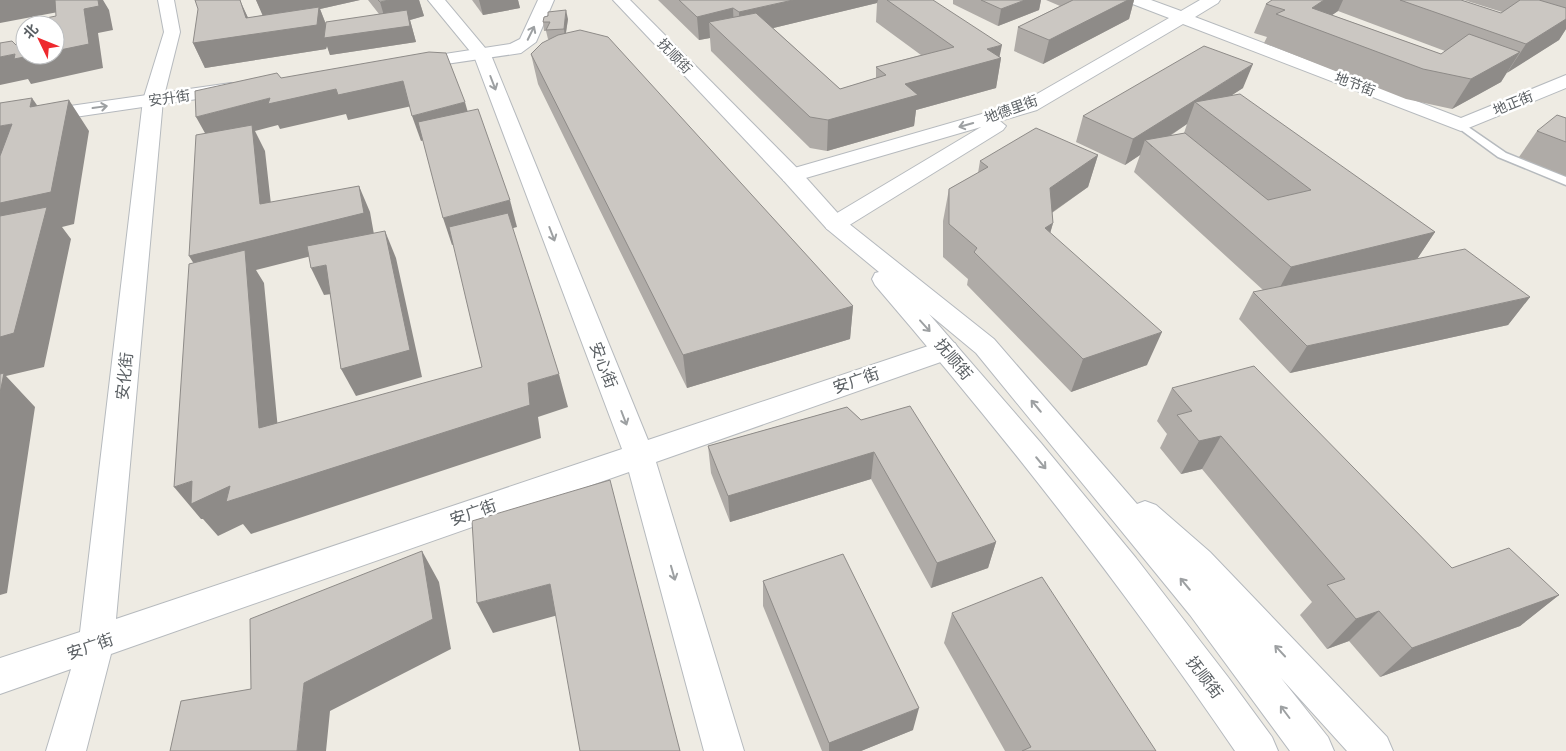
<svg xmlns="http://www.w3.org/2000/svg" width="1566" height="751" font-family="'Exo 2','Noto Sans SC',sans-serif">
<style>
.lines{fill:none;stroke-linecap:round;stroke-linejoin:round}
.service-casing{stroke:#b6babe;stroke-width:3}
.minor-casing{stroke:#b6babe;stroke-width:2}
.tertiary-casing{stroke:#b6babe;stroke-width:2}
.secondary-casing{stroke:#b5b9be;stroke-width:2}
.service{fill:#fff;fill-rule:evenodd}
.minor{fill:#fff;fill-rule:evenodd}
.tertiary{fill:#fff;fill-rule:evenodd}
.secondary{fill:#fff;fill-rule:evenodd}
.wall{fill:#afaba7;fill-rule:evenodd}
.shaded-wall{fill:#8e8b88}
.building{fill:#cbc7c2;stroke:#8e8b88}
.oneway{stroke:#9da0a2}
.labels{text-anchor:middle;stroke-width:5;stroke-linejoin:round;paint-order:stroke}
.far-street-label{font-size:14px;fill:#5b6064;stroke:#fff}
.street-label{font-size:16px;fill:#5b6064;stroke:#fff}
</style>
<rect width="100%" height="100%" fill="#eeebe3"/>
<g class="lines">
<g class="service-casing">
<polygon id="service" points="1461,122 1506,153 1566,177 1566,185 1498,157 1457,127 1456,125"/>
</g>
<g class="minor-casing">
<polygon id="minor" points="1128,0 1151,0 1181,11 1200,0 1220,0 1218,3 1195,17 1461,118 1566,75 1566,88 1461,131 1183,24 1037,110 1000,121 1006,126 1003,130 843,229 835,231 827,229 824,224 827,219 981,127 792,182 784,181 781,176 784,171 1023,102 1169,18 1130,3"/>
</g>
<g class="tertiary-casing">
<g id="tertiary">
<polygon points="158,0 174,0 180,32 163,100 116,619 622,449 474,56 428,0 445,0 491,55 648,440 937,343 946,341 955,343 959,350 955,357 656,462 744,751 704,751 629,472 111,654 86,751 46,751 71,669 0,694 0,658 80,632 143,100 164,32"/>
<polygon points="792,170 800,171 843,219 846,224 843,229 835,231 827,229 784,181 781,176 784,171"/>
</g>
</g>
<g class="secondary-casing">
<g id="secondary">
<polygon points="538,0 554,0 536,42 521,53 412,69 406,68 403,64 406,60 412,59 510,44 520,39"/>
<polygon points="613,0 630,0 800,171 803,176 800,181 792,182 784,181"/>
<polygon points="231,83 238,85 240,89 238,93 0,128 0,116"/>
<path d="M835 217 843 219 994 339 1137 504 1145 501 1156 505 1210 552 1387 737 1393 751H1347L1281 678 1328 737 1334 751H1290L1190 615 976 353 929 314 1041 443 1136 558 1228 677 1272 737 1278 751H1235C1124 588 1003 434 875 285L872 279 875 273 879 272 827 229 824 224 827 219Z"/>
</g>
</g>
<use href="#service" class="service"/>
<use href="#minor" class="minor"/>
<use href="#tertiary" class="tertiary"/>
<use href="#secondary" class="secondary"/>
</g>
<g class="wall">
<polygon points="240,0 248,18 263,15 256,0 360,0 320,9 326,24 379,14 368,0 419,0 424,16 410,20 416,42 330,55 327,46 326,49 205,68 193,43"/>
<polygon points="472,0 518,0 520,8 483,15"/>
<path d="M658 0H933L1001 58 996 88 916 110 914 126 827 151 810 148 711 51 710 38 699 40ZM877 3 876 22 921 55 876 67V78L840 89 773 28Z"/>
<polygon points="953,0 1041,0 1039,10 998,26 953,4"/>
<polygon points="1046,0 1134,0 1129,19 1043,64 1014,51 1018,27 1060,6"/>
<path d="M1272 0H1461L1501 13 1502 12 1464 0H1566V29L1559 40 1506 73 1501 82 1452 109 1406 99 1264 43 1267 37 1254 33 1266 4ZM1338 11 1445 51 1441 54 1332 15Z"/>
<polygon points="568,19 566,33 853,306 850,339 687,388 538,84 531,54 550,39 548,39 546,31 544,31 543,22"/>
<path d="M1243 88 1232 95 1435 232 1417 259 1530 297 1508 325 1290 373 1239 319 1253 292 1263 290 1134 172 1140 155 1125 165 1076 142 1083 116ZM1187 124 1184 133 1170 136Z"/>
<polygon points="1566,118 1566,176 1519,157 1537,131"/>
<polygon points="1098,155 1088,187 1052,213 1053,223 1050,233 1147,365 1071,392 967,285 968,279 943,257 943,221 949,189 978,173 980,161"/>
<polygon points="1172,388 1452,568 1559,595 1520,626 1380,677 1349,641 1327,649 1300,615 1312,602 1202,469 1181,474 1160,448 1167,434 1157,421"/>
<polygon points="847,407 996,542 988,568 931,588 871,479 730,522 711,473 708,446"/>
<polygon points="763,581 913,730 861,751 822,751 763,606"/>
<polygon points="952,613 1156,751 1005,751 944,643"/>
</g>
<g class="shaded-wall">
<polygon points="0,0 87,0 74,9 0,23"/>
<polygon points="98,0 103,0 109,10 113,30 98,33 103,68 31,84 28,79 0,85 0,57 15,54 55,55 55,51 84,9"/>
<polygon points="256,0 360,0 320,9 328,30 387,26 380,2 389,0 419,0 424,16 410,20 416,42 330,55 327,46 326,49 205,68 193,43 246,18 241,3 252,26 265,21"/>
<polygon points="479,0 518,0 520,8 483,15"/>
<polygon points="793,0 878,0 877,3 740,36 739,12"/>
<polygon points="1025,0 1041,0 1039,10 998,26 1001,9"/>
<polygon points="1125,0 1134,0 1129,19 1043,64 1049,40"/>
<polygon points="1324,0 1343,0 1338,11 1313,28 1312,8"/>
<polygon points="733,8 734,32 709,22 710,38 699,40 697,17"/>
<polygon points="566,10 568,19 565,38 564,29"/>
<polygon points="1566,19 1566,29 1559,40 1507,73 1526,44"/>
<polygon points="1002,45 999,59 1001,58 996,88 916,110 914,126 827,151 828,120 905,84 987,49"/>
<polygon points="1520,52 1501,82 1452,109 1471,79"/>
<polygon points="1253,64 1243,88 1207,111 1195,102 1187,124 1152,147 1145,140 1140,155 1125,165 1133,139"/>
<polygon points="403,81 412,106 348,120 346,114 280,129 278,125 255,131 265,151 274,231 210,142 196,117 270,98 336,89"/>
<polygon points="32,98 53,128 30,107"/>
<polygon points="69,100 89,131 74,224 62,227 71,239 44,367 6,376 35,407 7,593 0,595 0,203"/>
<polygon points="465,102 472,127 421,141 412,116"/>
<polygon points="12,124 0,162 0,126"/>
<polygon points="1098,155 1088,187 1041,220 1050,188"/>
<polygon points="359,186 370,212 375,240 256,270 264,283 281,461 259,428 206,283 189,256"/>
<polygon points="510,200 517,227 452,245 443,218"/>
<polygon points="1053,223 1044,255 1045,228"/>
<polygon points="385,231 396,258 422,377 356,396 341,369"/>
<polygon points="1435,232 1413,265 1273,300 1291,267"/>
<polygon points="326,265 339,293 324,295 311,268"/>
<polygon points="1530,297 1508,325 1290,373 1307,346"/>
<polygon points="853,306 850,339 687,388 683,355"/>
<polygon points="1162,332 1147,365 1071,392 1083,359"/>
<polygon points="559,374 568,407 538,417 541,438 251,534 243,524 218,536 203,519 201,519 174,487 192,481 230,486 528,383"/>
<polygon points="1221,436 1202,469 1181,474 1199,441"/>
<polygon points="874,452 871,479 730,522 728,496"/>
<polygon points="996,542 988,568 931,588 937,563"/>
<polygon points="422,551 439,582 451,649 330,711 326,751 297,751 304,683"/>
<polygon points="550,584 562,614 493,633 477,603"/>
<polygon points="1559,595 1520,626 1380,677 1412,648"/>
<polygon points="1379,611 1349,641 1327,649 1356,619"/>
<polygon points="919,708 913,730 861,751 829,751 829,743"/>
</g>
<g class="building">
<polygon points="55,0 98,0 99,6 84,9 89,44 55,51 55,25 46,25 46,18 56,16"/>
<polygon points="195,0 240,0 246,18 319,7 317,25 193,43 198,9"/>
<polygon points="378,0 389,0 380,2"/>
<polygon points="679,0 793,0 739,12 733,8 697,17"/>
<polygon points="887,0 933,0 1002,45 987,49 1001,58 905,84 918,95 828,120 810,117 709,22 756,13 840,89 886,75 876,67 954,47"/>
<polygon points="981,0 1025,0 1001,9"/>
<polygon points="1073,0 1128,0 1049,40 1018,27"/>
<polygon points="1272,0 1324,0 1312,8 1441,54 1469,34 1520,52 1471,79 1423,69 1276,14 1285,10 1266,4"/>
<polygon points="1400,0 1461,0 1501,13 1520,0 1539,0 1566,8 1566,19 1526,44"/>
<polygon points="407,10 410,26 324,38 326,22"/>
<polygon points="566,10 564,29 546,30 550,22 543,22 544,17 548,16 548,12"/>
<polygon points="580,30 608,37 853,306 683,355 531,54 542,43 558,35"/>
<polygon points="12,41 17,46 25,45 25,55 35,55 14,59 15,54 0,57 0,43"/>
<polygon points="1204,46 1253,64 1133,139 1083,116"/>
<polygon points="429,52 446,53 465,102 412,116 403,81 338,95 336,89 268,104 270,98 196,117 195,91 277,73 281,78"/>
<polygon points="1240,94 1435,232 1291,267 1145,140 1185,133 1268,200 1311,190 1195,102"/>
<polygon points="32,98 30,107 69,100 51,192 0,203 0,156 12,124 0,126 0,103"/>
<polygon points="478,109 510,200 443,218 418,122"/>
<polygon points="1557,115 1566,118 1566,142 1537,131"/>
<polygon points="252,125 260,204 359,186 364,213 189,256 196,135"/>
<polygon points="1036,128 1098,155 1050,188 1053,223 1045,228 1162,332 1083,359 974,252 977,248 949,224 949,189 988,167 980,161"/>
<polygon points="47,207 14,333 0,337 0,216"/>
<polygon points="508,213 559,374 528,383 530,405 226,502 230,486 191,504 192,481 174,487 189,264 245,250 259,428 482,367 449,227"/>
<polygon points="385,231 410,350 341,369 326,265 311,268 307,246"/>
<polygon points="1465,249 1530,297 1307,346 1253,292"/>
<polygon points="1254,366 1452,568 1509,548 1559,595 1412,648 1379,611 1356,619 1327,585 1345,579 1221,436 1199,441 1177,415 1192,411 1172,388"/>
<polygon points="4,373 0,393 0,374"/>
<polygon points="910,406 996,542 937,563 874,452 728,496 708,446 847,407 861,420"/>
<polygon points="610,480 680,751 580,751 550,584 477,603 472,521"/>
<polygon points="422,551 433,619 304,683 297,751 170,751 181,701 251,689 250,619"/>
<polygon points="843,554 919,708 829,743 763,581"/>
<polygon points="1042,577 1156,751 1022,751 1031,747 952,613"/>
</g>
<defs><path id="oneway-shaft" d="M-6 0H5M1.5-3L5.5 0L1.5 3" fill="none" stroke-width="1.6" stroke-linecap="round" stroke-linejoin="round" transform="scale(1.25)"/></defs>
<g class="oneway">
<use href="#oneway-shaft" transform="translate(531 33) rotate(-64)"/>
<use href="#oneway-shaft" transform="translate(493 83) rotate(69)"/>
<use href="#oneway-shaft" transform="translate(100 107) rotate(-8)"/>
<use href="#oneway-shaft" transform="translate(966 125) rotate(164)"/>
<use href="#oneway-shaft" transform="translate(552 234) rotate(69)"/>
<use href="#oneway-shaft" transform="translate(925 326) rotate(48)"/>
<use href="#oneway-shaft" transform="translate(1036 406) rotate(-130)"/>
<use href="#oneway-shaft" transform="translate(624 418) rotate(69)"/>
<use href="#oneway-shaft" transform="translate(1041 463) rotate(50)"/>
<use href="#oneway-shaft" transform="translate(673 573) rotate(74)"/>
<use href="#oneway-shaft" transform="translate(1185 584) rotate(-130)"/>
<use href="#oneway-shaft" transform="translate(1280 651) rotate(-133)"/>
<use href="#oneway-shaft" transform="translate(1285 712) rotate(-127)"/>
</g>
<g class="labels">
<g class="far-street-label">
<text transform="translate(675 56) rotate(46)" y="5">抚顺街</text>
<text transform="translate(1355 84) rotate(21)" y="5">地节街</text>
<text transform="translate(169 98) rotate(-8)" y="5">安升街</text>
<text transform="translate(1513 103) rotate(-22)" y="5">地正街</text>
<text transform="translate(1011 109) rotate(-20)" y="5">地德里街</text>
</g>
<g class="street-label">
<text transform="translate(954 359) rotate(50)" y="6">抚顺街</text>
<text transform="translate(604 365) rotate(69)" y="6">安心街</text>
<text transform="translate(124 376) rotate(-84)" y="6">安化街</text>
<text transform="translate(856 380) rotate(-19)" y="6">安广街</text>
<text transform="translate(473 512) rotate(-19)" y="6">安广街</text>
<text transform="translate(90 646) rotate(-19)" y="6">安广街</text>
<text transform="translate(1205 677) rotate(53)" y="6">抚顺街</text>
</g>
</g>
<g transform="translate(40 40) rotate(313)"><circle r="24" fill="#ffffff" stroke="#bdbfc1"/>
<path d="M0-4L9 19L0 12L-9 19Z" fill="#ee292e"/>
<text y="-8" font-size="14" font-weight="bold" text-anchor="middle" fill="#5b6064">北</text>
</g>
</svg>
